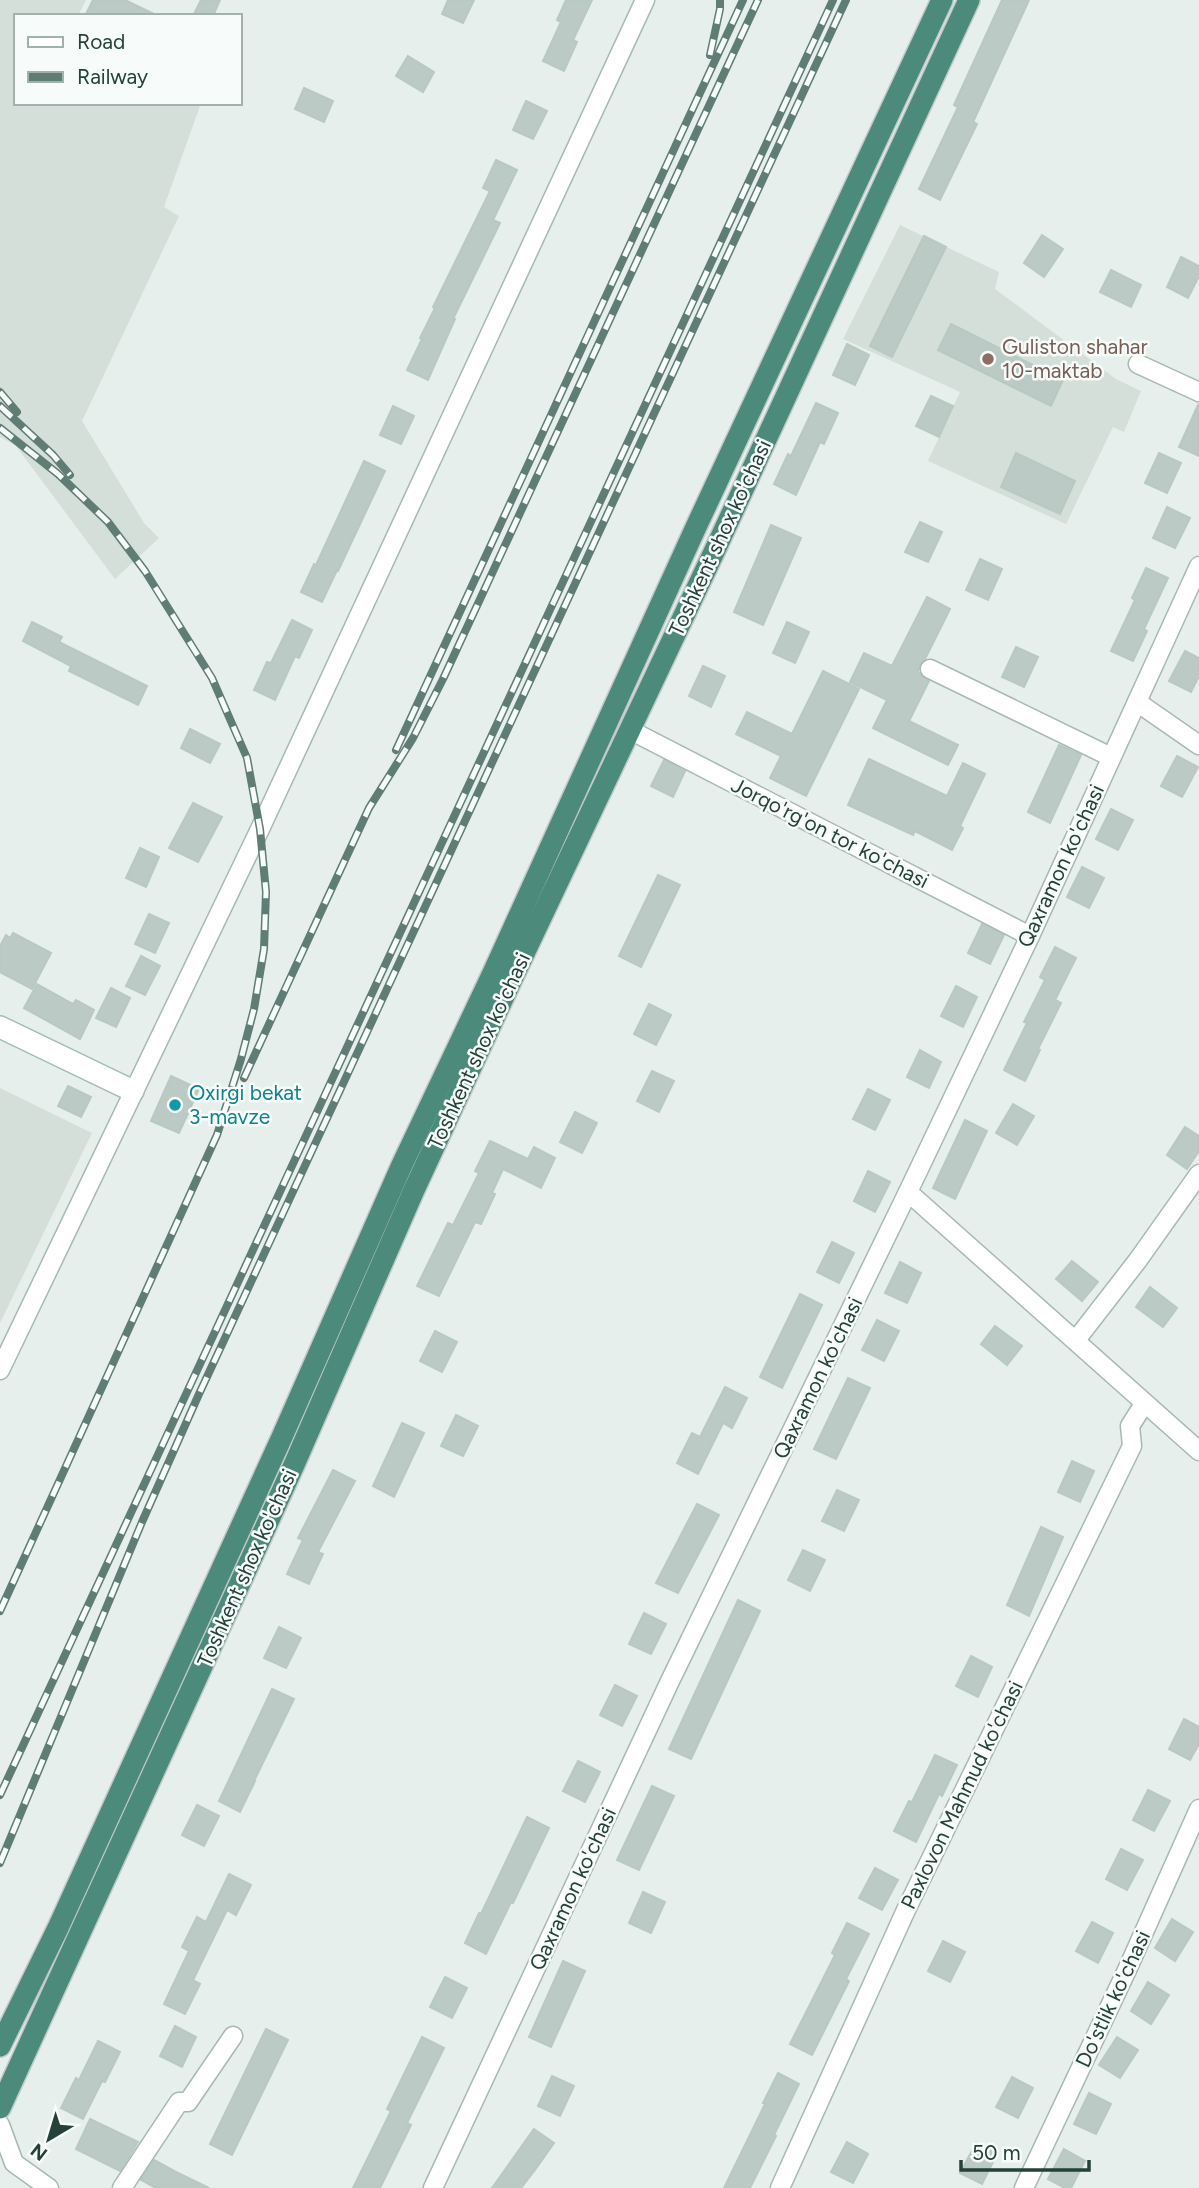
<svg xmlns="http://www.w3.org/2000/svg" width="1199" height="2188" font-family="Figtree,sans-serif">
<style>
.built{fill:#d4dfda}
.building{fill:#bbcac4;stroke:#b8c9c2;stroke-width:2}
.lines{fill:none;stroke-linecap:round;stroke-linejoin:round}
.minor-casing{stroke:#a8b8b2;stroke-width:21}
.secondary-casing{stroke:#a4bbb3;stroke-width:24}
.trunk-casing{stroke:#c2cac8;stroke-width:24}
.minor{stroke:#fff;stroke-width:18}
.secondary{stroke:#fff;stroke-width:21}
.trunk{stroke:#4c8a7c;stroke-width:21}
.rail-casing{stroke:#5f7d75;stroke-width:8}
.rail{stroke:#f7fbf9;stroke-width:5;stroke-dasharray:16;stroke-linecap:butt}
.education-dot{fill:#8d6e63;stroke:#f7fbf9;stroke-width:2.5}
.culture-dot{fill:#0f9aa8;stroke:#f7fbf9;stroke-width:2.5}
.labels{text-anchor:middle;stroke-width:5;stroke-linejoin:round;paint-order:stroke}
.education-label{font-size:21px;fill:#785e54;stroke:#f7fbf9;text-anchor:start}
.street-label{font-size:21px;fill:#24423a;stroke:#f7fbf9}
.culture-label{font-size:21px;fill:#0d838f;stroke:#f7fbf9;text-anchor:start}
</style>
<rect width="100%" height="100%" fill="#e6efeb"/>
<g class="built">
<polygon points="0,0 86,0 78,16 16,16 16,103 201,103 164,207 179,216 82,421 144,523 159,538 115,579 16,446 0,437"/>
<polygon points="900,225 999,272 995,289 1116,379 1141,391 1124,432 1113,427 1066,524 928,461 960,392 843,339"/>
<polygon points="0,1088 92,1133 0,1323"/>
</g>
<g class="building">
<polygon points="93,0 125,0 158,16 85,16"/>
<polygon points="201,0 220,0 213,16 193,16"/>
<polygon points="448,0 474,0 463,23 442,14"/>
<polygon points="566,0 592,0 573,40 577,42 564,71 543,61 561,22 557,20"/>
<polygon points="1002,0 1029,0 973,122 977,124 940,200 919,189 958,107 954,105"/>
<polygon points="408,56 434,72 423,92 396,76"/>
<polygon points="304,88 333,101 324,122 295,109"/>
<polygon points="526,101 547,111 533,139 513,130"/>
<polygon points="496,160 517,170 493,220 500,223 453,319 455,319 428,380 407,370 422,339 420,338 435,308 433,307 490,191 483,188"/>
<polygon points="1042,235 1063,249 1044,277 1024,263"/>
<polygon points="924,236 946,247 892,357 870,346"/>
<polygon points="1181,257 1199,266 1199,276 1188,298 1167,287"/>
<polygon points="1111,270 1141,285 1131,307 1100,292"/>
<polygon points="951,324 1063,380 1051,406 938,350"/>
<polygon points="847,344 869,355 855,385 833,375"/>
<polygon points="931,396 953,406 939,437 916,426"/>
<polygon points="816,403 838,413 824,444 820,442 796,495 774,484 788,454 791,456"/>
<polygon points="1199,403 1199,456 1179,447"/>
<polygon points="393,406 414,416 401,444 380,435"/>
<polygon points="1016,453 1075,481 1060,514 1001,487"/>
<polygon points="1159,453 1181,463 1167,493 1145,483"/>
<polygon points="364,461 385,471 338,571 337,570 322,602 301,592 314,564 316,565"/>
<polygon points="1167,507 1190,518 1175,548 1153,538"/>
<polygon points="920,522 942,532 928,562 905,552"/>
<polygon points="771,525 801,538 763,625 734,612"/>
<polygon points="980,559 1002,569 988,600 966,590"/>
<polygon points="1146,568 1168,578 1144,629 1147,631 1133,661 1111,651 1135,600 1132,598"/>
<polygon points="927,597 950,609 925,659 920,665 918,672 929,681 909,721 958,745 948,765 873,728 887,700 850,682 864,653 892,666"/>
<polygon points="292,620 312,630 299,658 295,656 275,700 254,690 267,662 271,663"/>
<polygon points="32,622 62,637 59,642 147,686 138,705 69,671 71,666 23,641"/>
<polygon points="787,622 809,632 795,663 773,653"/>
<polygon points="1016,647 1038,657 1024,687 1002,677"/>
<polygon points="1185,651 1199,658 1199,676 1191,692 1169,681"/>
<polygon points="703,666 725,676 711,707 689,696"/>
<polygon points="823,671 859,689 806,796 770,778 781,756 736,734 747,712 792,734"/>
<polygon points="190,729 220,744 210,763 181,748"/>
<polygon points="1059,745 1081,755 1050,823 1028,812"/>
<polygon points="1177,756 1198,767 1182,797 1161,786"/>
<polygon points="869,759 947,796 963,763 985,774 960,826 963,828 952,850 915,831 913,835 848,805"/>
<polygon points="664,760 685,771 673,797 651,786"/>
<polygon points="193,803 222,817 198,862 169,848"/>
<polygon points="1111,809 1133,820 1118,850 1096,839"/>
<polygon points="140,848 159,857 146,887 126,878"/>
<polygon points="1082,867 1104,878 1089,908 1067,897"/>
<polygon points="658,875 680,885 641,967 619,956"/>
<polygon points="149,914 169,923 155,953 135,944"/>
<polygon points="982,924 1004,935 990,964 968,953"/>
<polygon points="13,933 51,953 32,989 0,972 0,946 6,935 10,938"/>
<polygon points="1055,947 1076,958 1055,1000 1061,1003 1038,1049 1040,1050 1025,1081 1004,1070 1027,1023 1024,1022 1045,980 1040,977"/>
<polygon points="141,956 160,966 145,995 126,986"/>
<polygon points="37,984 73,1004 76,1000 94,1010 80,1039 24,1008"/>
<polygon points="956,986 977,997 963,1027 941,1016"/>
<polygon points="111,988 130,998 116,1027 96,1018"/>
<polygon points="649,1004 671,1015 656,1045 634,1034"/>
<polygon points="920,1050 941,1062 929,1088 907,1077"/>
<polygon points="652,1071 674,1081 659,1112 637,1101"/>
<polygon points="171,1076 199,1089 179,1133 151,1121"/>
<polygon points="68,1086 91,1097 81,1117 58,1106"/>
<polygon points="868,1089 890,1100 875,1130 853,1119"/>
<polygon points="1013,1104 1034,1116 1017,1145 996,1133"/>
<polygon points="575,1112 597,1123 582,1153 560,1142"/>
<polygon points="965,1120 987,1131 955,1199 933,1188"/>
<polygon points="1185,1127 1199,1136 1199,1151 1187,1169 1167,1155"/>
<polygon points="490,1141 528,1159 534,1147 555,1158 541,1188 503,1169 492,1193 495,1194 481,1224 475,1222 439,1296 417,1286 448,1223 453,1225 479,1173 475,1171"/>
<polygon points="868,1171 890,1182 875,1212 854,1201"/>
<polygon points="832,1242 854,1253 839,1283 817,1272"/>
<polygon points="1072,1261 1098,1282 1082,1301 1056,1279"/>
<polygon points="900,1262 921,1273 907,1303 885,1293"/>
<polygon points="1150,1287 1177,1308 1163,1327 1136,1307"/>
<polygon points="800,1294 822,1305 782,1388 760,1377"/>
<polygon points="877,1320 899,1331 884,1361 862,1350"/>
<polygon points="995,1326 1022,1346 1007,1365 981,1344"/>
<polygon points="435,1331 457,1342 442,1372 420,1361"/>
<polygon points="848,1378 870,1388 836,1459 814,1449"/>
<polygon points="725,1387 747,1398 732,1428 723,1423 698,1474 677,1463 692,1433 700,1437"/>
<polygon points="456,1415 478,1426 463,1456 441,1446"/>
<polygon points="402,1423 424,1433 394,1497 373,1486"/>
<polygon points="1072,1461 1094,1471 1080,1502 1058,1492"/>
<polygon points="333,1470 355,1481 318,1552 323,1554 309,1584 287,1574 303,1540 298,1538"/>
<polygon points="837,1490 859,1500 844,1531 822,1521"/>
<polygon points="697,1504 719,1515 678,1593 656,1583"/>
<polygon points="1041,1527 1063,1537 1029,1616 1007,1605"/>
<polygon points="803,1550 825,1560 810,1591 788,1580"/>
<polygon points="738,1600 760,1611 691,1759 669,1749"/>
<polygon points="644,1613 666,1624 651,1654 629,1644"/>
<polygon points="279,1627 301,1638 286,1668 264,1658"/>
<polygon points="971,1656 992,1667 978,1697 956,1686"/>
<polygon points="615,1685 637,1696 622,1726 600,1715"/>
<polygon points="272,1689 294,1699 254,1781 255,1781 240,1812 219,1801"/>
<polygon points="1184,1719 1199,1727 1199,1744 1190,1760 1169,1749"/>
<polygon points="935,1755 957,1765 942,1796 939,1794 916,1842 894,1831 909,1801 912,1802"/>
<polygon points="578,1761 600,1772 585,1802 563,1791"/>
<polygon points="652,1786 674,1796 639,1870 617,1860"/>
<polygon points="1148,1790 1170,1801 1154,1831 1133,1820"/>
<polygon points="197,1805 219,1816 204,1846 182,1835"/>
<polygon points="527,1817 549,1828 513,1903 511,1902 486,1954 465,1943 479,1913 481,1914"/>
<polygon points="1121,1849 1143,1860 1127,1890 1106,1879"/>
<polygon points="875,1868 898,1880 882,1910 859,1898"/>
<polygon points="229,1874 251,1885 236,1915 227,1910 193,1980 200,1984 185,2014 164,2004 189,1951 182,1947 197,1917 206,1922"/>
<polygon points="643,1892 665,1902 651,1933 629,1923"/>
<polygon points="1172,1919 1193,1932 1175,1961 1155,1948"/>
<polygon points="1092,1922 1113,1933 1098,1963 1076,1951"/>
<polygon points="847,1923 869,1934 846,1979 849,1981 812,2055 790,2044 835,1955 832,1953"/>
<polygon points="943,1941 965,1952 950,1982 928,1971"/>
<polygon points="563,1961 585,1971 551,2047 529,2037"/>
<polygon points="445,1977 467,1988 452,2018 430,2007"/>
<polygon points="1148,1982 1169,1995 1151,2024 1131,2011"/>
<polygon points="175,2026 196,2037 182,2067 160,2056"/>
<polygon points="266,2029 288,2040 232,2155 210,2144"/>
<polygon points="422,2037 444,2048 407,2123 411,2125 380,2188 353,2188 391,2111 387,2109"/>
<polygon points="1117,2037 1138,2050 1120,2078 1099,2065"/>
<polygon points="98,2041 120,2052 105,2082 102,2081 83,2119 61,2108 76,2078 79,2080"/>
<polygon points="778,2073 799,2084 774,2135 776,2136 750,2188 724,2188 765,2104 763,2103"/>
<polygon points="552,2076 574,2086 560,2116 538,2106"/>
<polygon points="1012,2077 1033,2088 1018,2118 996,2107"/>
<polygon points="1089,2093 1111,2104 1096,2134 1074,2124"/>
<polygon points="90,2119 138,2142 120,2171 76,2149"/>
<polygon points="534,2129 554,2143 535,2170 521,2188 492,2188"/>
<polygon points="847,2142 868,2154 853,2183 831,2172"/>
<polygon points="976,2143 997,2154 982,2184 960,2173"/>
<polygon points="1064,2149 1085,2161 1071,2188 1065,2188 1048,2179"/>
<polygon points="154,2160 176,2172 209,2188 156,2188 141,2180"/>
</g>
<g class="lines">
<g class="minor-casing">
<g id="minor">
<polyline points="1138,364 1199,392"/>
<polyline points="930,669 1111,757"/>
<polyline points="1137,702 1199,745"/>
<polyline points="630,730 1030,936"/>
<polyline points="908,1192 1199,1451"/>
<polyline points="1076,1340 1138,1260 1199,1174"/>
<polyline points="0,1370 260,829 645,0"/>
<polyline points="0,2125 14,2163 49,2188"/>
<polyline points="122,2188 179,2102 188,2102 233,2036"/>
<polyline points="433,2188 670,1681 908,1192 1030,936 1199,566"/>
<polyline points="780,2188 906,1910 1132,1446 1130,1426 1144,1404"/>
<polyline points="1024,2188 1127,1970 1199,1809"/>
</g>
</g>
<g class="secondary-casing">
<polyline id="secondary" points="0,1027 133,1091"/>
</g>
<g class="trunk-casing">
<g id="trunk">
<polyline points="0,2046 58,1928 282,1437 401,1167 493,973 696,527 942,0"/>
<polyline points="0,2108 294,1465 414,1190 511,981 715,550 969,0"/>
</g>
</g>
<use href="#minor" class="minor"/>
<use href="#secondary" class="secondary"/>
<use href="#trunk" class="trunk"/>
<g class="rail-casing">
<g id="rail">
<polyline points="710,55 720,9 720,0"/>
<polyline points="0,392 17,412"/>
<polyline points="0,406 53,455 70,475"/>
<polyline points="0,428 58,474 108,522 145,571 212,678 247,758 260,829 266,892 264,949 254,1009 241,1059 217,1135 0,1611"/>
<polyline points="396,750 743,0"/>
<polyline points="244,1078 369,808 413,738 443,679 758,0"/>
<polyline points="0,1795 833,0"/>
<polyline points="0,1863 142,1522 199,1394 846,0"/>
</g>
</g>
<use href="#rail" class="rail"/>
</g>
<circle class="education-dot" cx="988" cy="359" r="7"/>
<circle class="culture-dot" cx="175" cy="1105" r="7"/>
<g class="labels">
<g class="education-label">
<text x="1002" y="354">Guliston shahar<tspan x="1002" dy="24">10-maktab</tspan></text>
</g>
<g class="street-label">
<text transform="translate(720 538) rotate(-65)" y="7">Toshkent shox ko'chasi</text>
<text transform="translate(830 833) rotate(27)" y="7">Jorqo'rg'on tor ko'chasi</text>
<text transform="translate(1061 866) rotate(-65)" y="7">Qaxramon ko'chasi</text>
<text transform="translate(479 1051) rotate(-65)" y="7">Toshkent shox ko'chasi</text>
<text transform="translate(818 1378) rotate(-64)" y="7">Qaxramon ko'chasi</text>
<text transform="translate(247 1568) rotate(-66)" y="7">Toshkent shox ko'chasi</text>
<text transform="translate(962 1795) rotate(-64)" y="7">Paxlovon Mahmud ko'chasi</text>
<text transform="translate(573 1889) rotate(-65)" y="7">Qaxramon ko'chasi</text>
<text transform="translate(1113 1999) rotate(-65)" y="7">Do'stlik ko'chasi</text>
</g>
<g class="culture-label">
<text x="189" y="1100">Oxirgi bekat<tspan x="189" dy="24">3-mavze</tspan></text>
</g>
</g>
<rect x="14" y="14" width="228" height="91" fill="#f7fbf9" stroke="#a3b1ad" stroke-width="2"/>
<rect x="28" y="37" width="35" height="10" fill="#ffffff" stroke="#a3b1ad" stroke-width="2"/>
<text x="77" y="49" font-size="21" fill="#24423a">Road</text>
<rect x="28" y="72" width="35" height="10" fill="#5f7d75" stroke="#a3b1ad" stroke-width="2"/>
<text x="77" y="84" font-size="21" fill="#24423a">Railway</text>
<g transform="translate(49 2139) rotate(218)" stroke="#f7fbf9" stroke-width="5" paint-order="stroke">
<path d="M0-5L12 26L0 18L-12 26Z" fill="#24423a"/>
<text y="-10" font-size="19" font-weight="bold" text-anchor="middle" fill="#24423a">N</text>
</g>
<path d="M961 2160v10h128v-10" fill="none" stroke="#24423a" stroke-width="3.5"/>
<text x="972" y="2160" font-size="21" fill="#24423a" stroke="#f7fbf9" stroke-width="5" paint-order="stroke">50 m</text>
</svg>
